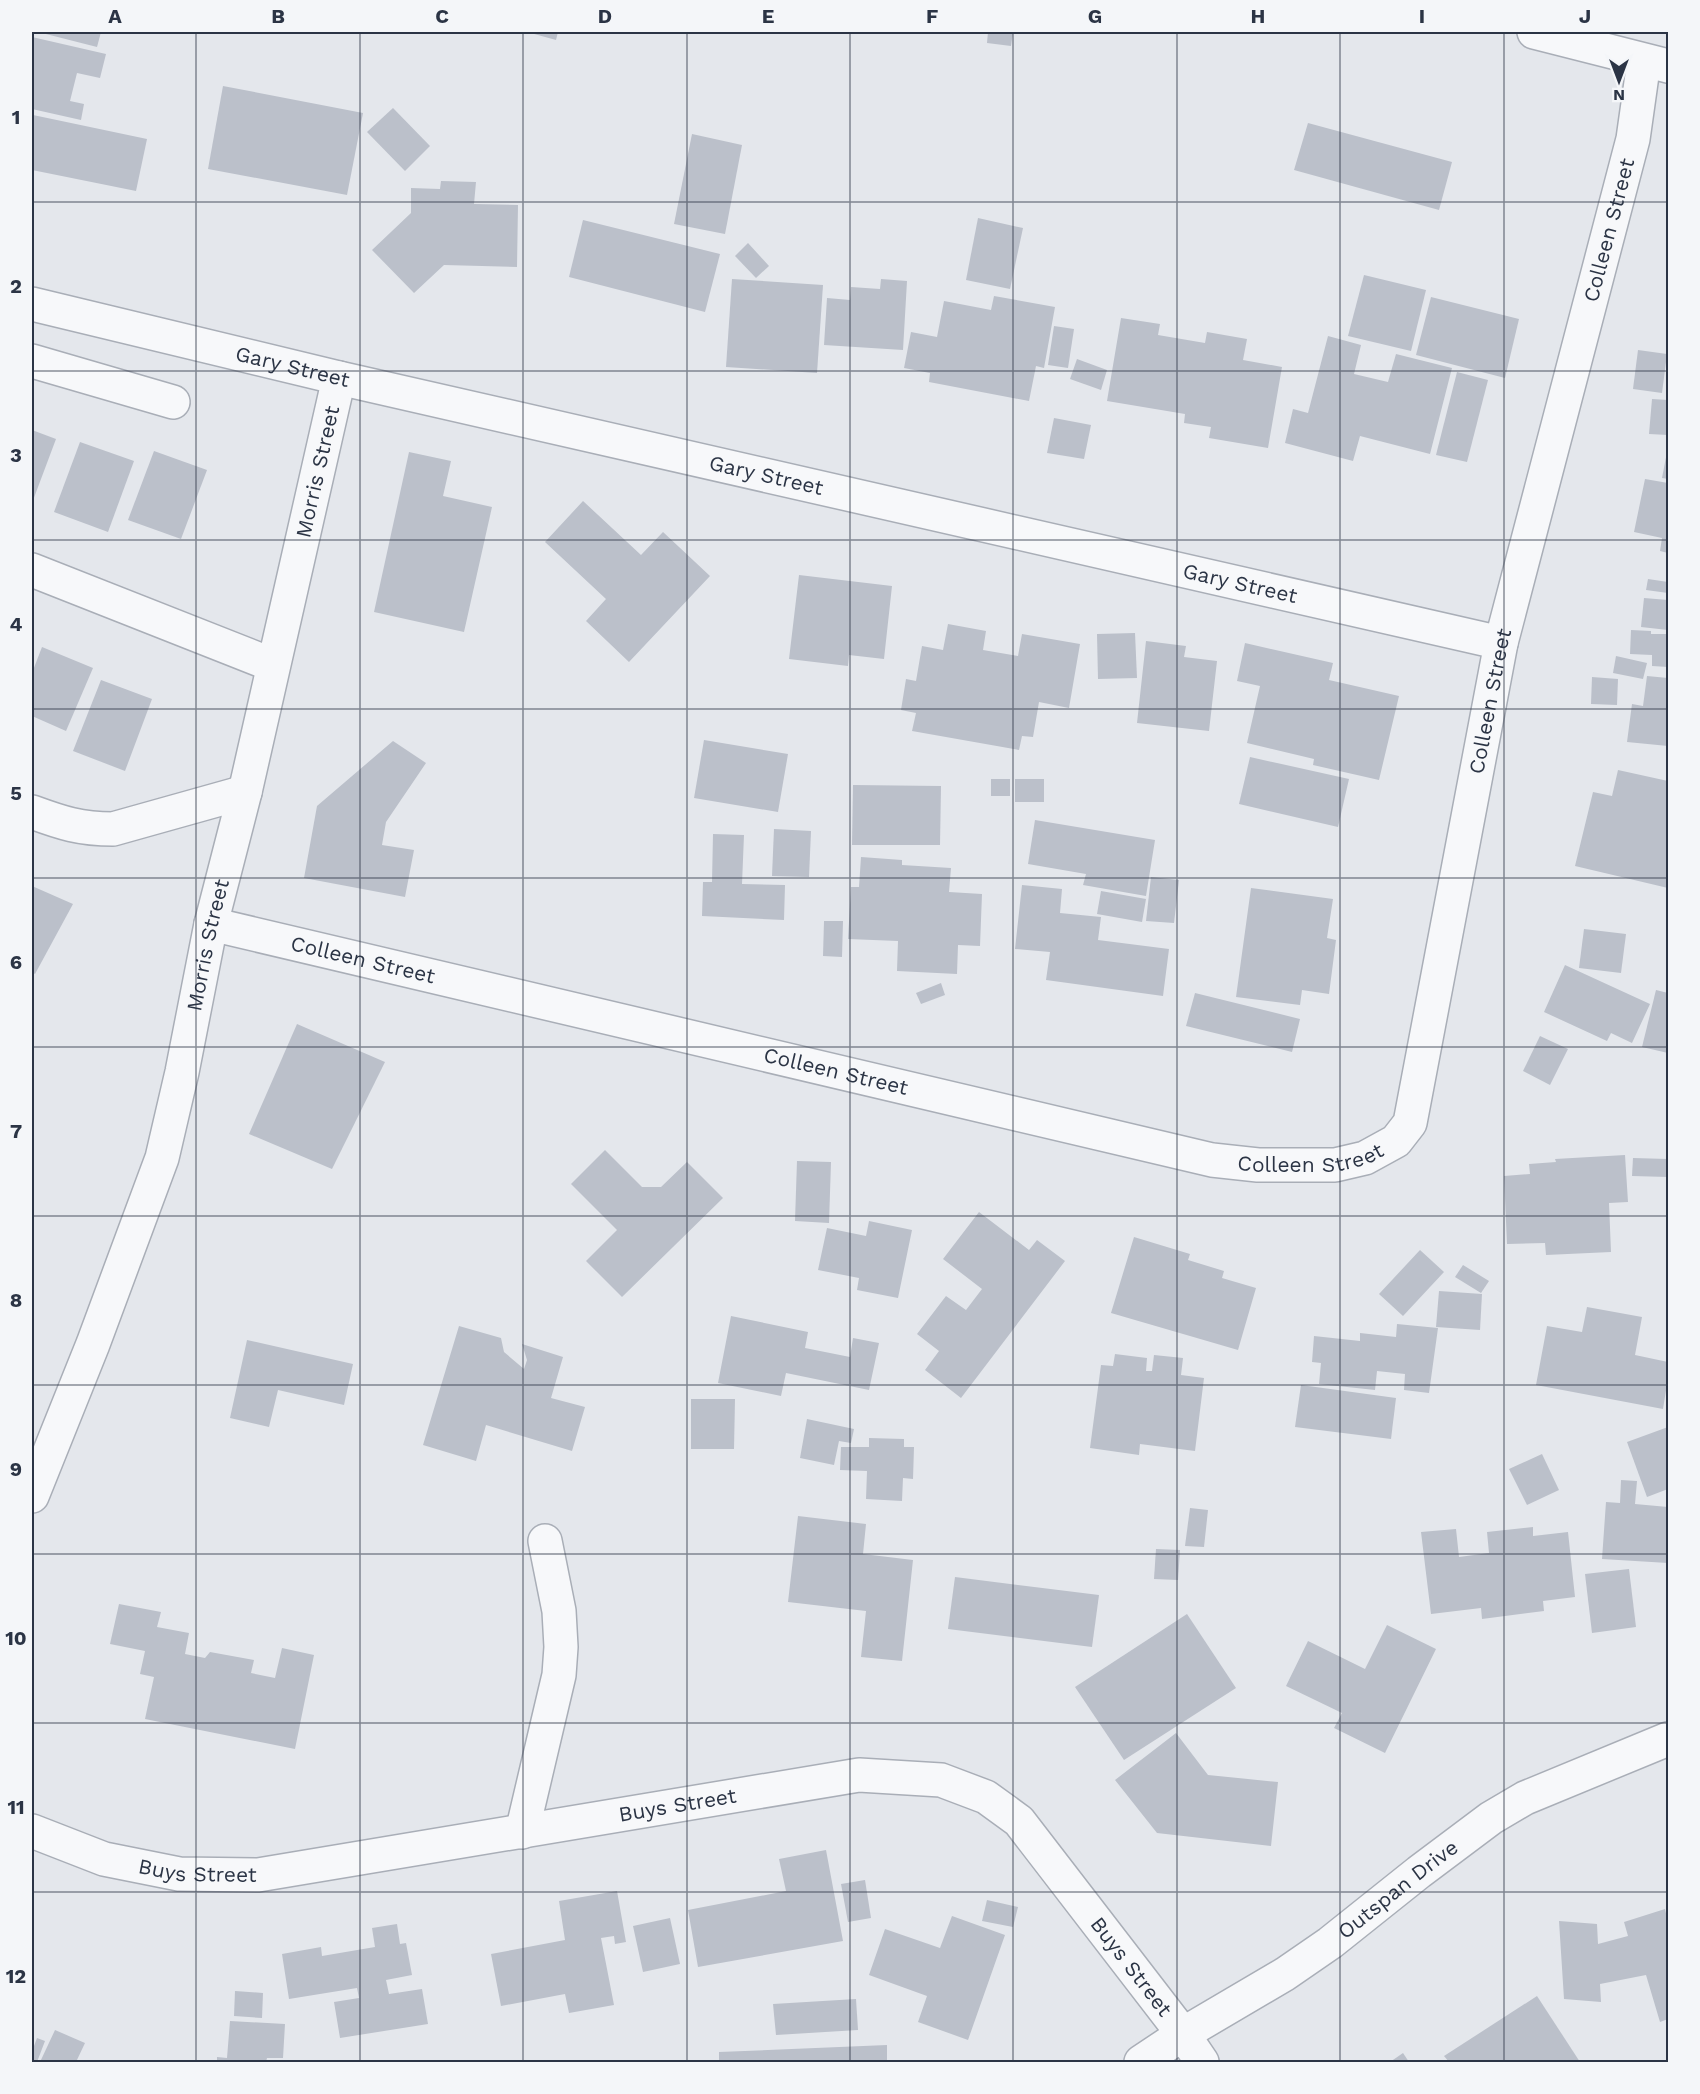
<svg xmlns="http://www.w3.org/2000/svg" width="1700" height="2094" font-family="'Work Sans',sans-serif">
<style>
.building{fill:#bbc0ca}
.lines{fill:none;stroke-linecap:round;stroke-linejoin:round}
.minor-casing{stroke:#a9aeb7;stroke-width:36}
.minor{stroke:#f7f8fa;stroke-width:33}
.grid{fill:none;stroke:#2b3445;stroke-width:1.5;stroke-opacity:0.55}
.labels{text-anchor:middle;stroke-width:6;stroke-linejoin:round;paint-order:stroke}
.street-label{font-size:21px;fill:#2b3445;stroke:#f4f6f9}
.neatline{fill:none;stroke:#2b3445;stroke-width:2}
.grid-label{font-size:20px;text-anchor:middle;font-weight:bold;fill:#2b3445}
</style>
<rect width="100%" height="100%" fill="#e4e7ec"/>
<g class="building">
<polygon points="38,32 101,32 97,47"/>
<polygon points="527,32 558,32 556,40"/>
<polygon points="988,32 1013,32 1011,46 987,43"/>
<polygon points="32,37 106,54 100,78 77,73 70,101 84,104 81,120 32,109"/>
<polygon points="223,86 363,113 347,195 208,169"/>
<polygon points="393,108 430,146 405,171 367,132"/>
<polygon points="33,115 147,139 136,191 32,170 32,124"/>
<polygon points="1308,123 1452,162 1439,210 1294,170"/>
<polygon points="692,134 742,145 725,234 674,224"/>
<polygon points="441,181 476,182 474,204 518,205 517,267 444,265 414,293 372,250 411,213 411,188 440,189"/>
<polygon points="978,218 1023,228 1010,289 966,280"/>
<polygon points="583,220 720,254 705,312 569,277"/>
<polygon points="748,243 769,266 756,278 735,256"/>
<polygon points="1364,275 1426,290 1411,351 1348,336"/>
<polygon points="732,279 823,285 817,373 726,367"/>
<polygon points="881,279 907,281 903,350 824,345 827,298 850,300 851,287 880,289"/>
<polygon points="994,296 1055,307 1044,368 1036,366 1029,401 929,382 930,373 904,368 911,332 937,337 944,301 991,310"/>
<polygon points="1431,297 1519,319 1505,378 1416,355"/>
<polygon points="1121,318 1160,324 1158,335 1205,343 1207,332 1247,339 1243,360 1282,367 1268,448 1209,438 1211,427 1184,423 1185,414 1107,401"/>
<polygon points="1054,326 1074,329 1068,368 1048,365"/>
<polygon points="1328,336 1361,345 1354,374 1388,382 1396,354 1452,368 1430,454 1360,436 1353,461 1285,443 1293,409 1308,413"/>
<polygon points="1638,350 1667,354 1662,393 1633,389"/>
<polygon points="1077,359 1107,370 1101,390 1070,379"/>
<polygon points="1457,372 1488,380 1467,462 1436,455"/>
<polygon points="1652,399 1668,400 1668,435 1649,434"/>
<polygon points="1054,418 1091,425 1084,459 1047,453"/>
<polygon points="32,430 56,439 32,503"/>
<polygon points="80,442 134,461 108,532 54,512"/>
<polygon points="154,451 207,470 181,539 128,520"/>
<polygon points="409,452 451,461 443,496 492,507 464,632 374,612"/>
<polygon points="1667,452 1668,452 1668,479 1662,478"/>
<polygon points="1645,479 1668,483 1668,553 1660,551 1662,538 1634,532"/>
<polygon points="583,501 641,555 663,532 710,576 629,662 586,621 606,599 545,542"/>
<polygon points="799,575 892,586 884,659 849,655 848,666 789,659"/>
<polygon points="1648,579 1668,582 1668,593 1646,590"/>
<polygon points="1644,598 1668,600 1668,630 1641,627"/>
<polygon points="948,624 986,631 983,650 1018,656 1022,634 1080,644 1069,708 1039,702 1033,737 1022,736 1019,750 912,731 916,713 901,710 906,679 916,681 922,646 943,650"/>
<polygon points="1631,630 1651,631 1651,634 1668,634 1668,667 1652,666 1652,655 1630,654"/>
<polygon points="1135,633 1137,678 1098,679 1097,634"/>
<polygon points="1146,641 1186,646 1184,657 1217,661 1209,731 1137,723"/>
<polygon points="1245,643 1333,663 1329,680 1399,696 1379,780 1313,765 1314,759 1247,743 1260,686 1237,681"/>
<polygon points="42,647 93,668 66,731 32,716 32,673"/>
<polygon points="1616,656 1647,663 1643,679 1613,673"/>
<polygon points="1647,676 1668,678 1668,746 1627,742 1632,704 1643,706"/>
<polygon points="1592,677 1618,679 1617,705 1591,704"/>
<polygon points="101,680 152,699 125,771 73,751"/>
<polygon points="704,740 788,754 778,812 694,798"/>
<polygon points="393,741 426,763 386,822 382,845 414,850 405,897 304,878 317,806"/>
<polygon points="1250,757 1349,779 1338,827 1239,804"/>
<polygon points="1618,770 1668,781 1668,796 1666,808 1668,809 1668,888 1575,866 1593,792 1612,796"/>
<rect x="991" y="779" width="19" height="17"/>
<rect x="1015" y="779" width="29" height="23"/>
<polygon points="853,785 941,786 940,845 852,845"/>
<polygon points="1035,820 1155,840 1146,896 1083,885 1086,874 1028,864"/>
<polygon points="774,829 811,831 809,877 772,876"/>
<polygon points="713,834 744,835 742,884 785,885 784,920 702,916 703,882 712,882"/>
<polygon points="861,857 902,860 902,865 951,868 949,892 982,894 980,946 958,945 957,974 897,971 898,941 848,939 851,887 859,887"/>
<polygon points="1151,877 1179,880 1174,923 1146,921"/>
<polygon points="1022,885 1062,889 1060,913 1101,917 1098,940 1169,949 1163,996 1046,980 1050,952 1015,949"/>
<polygon points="32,886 73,904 35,974 32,972"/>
<polygon points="1251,888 1333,899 1327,938 1336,940 1329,994 1302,990 1300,1005 1236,997"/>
<polygon points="1101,891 1146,899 1142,922 1097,914"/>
<polygon points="824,921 843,921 842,957 823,956"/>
<polygon points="1584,929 1626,934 1621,973 1579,968"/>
<polygon points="1565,965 1650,1004 1632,1043 1611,1033 1607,1041 1544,1012"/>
<polygon points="941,983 945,995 921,1004 916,993"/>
<polygon points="1656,990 1668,993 1668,1053 1642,1047"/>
<polygon points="1195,993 1300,1019 1292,1052 1186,1026"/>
<polygon points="297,1024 385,1062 332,1169 249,1134"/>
<polygon points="1540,1036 1568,1049 1550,1085 1523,1071"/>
<polygon points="605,1150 642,1187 661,1187 687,1162 723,1198 622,1297 586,1261 617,1230 571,1184"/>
<polygon points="1625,1155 1628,1202 1609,1203 1611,1252 1546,1255 1545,1243 1507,1244 1504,1176 1530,1174 1529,1164 1556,1162 1555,1159"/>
<polygon points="1633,1158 1668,1159 1668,1177 1632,1176"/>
<polygon points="797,1161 831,1162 829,1223 795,1221"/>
<polygon points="979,1212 1029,1250 1037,1240 1065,1261 961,1398 925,1370 939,1351 917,1334 946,1296 966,1310 982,1289 943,1259"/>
<polygon points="869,1221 912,1230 898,1298 857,1290 859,1278 818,1270 827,1228 866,1236"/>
<polygon points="1134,1237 1190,1254 1188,1260 1224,1271 1222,1278 1256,1288 1238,1350 1111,1313"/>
<polygon points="1420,1250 1444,1272 1403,1316 1379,1294"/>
<polygon points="1463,1265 1489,1281 1481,1293 1455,1277"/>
<polygon points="1439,1291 1482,1294 1480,1330 1436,1327"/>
<polygon points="1587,1307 1642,1317 1635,1355 1668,1362 1668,1378 1663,1409 1536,1385 1547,1326 1582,1332"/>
<polygon points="731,1316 808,1332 805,1348 850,1357 853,1338 879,1343 869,1390 786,1373 781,1396 718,1383"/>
<polygon points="1397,1324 1438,1328 1429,1393 1404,1390 1405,1374 1377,1371 1375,1390 1319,1384 1321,1363 1312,1362 1314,1336 1360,1341 1360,1333 1396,1337"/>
<polygon points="459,1326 501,1338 504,1352 524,1369 527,1360 522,1344 563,1357 551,1398 585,1407 572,1451 486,1425 476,1461 423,1445"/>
<polygon points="247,1340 353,1364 344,1405 278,1390 269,1427 230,1418"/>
<polygon points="1115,1354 1147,1358 1146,1371 1152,1371 1154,1355 1183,1358 1181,1375 1204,1378 1195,1451 1140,1444 1139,1455 1090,1448 1101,1365 1113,1366"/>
<polygon points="1301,1385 1396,1398 1391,1439 1295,1427"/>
<polygon points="691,1399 735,1399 734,1449 691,1449"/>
<polygon points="807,1419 854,1429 851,1443 839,1441 834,1465 800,1458"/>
<polygon points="1668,1427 1668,1489 1647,1497 1627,1442"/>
<polygon points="869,1438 904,1439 904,1447 914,1447 913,1479 903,1478 902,1501 866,1499 867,1471 840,1470 841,1447 869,1447"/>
<polygon points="1542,1454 1559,1490 1527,1505 1509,1469"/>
<polygon points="1621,1480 1637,1481 1635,1504 1668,1507 1668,1563 1602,1559 1606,1502 1620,1503"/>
<polygon points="1190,1508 1208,1510 1204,1547 1185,1546"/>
<polygon points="798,1516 866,1524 863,1554 913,1560 902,1661 861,1657 866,1611 788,1602"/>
<polygon points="1533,1527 1533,1536 1568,1532 1575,1597 1543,1601 1544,1611 1482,1619 1481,1608 1431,1614 1421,1532 1456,1529 1459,1557 1489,1553 1487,1532"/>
<polygon points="1156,1549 1180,1550 1178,1580 1154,1579"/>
<polygon points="1629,1569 1636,1627 1592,1633 1585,1574"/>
<polygon points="955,1577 1099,1595 1092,1647 948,1629"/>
<polygon points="119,1604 161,1612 157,1627 189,1633 185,1654 205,1658 210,1652 254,1660 251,1673 275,1678 282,1648 314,1655 295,1749 145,1719 154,1677 140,1674 145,1651 110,1644"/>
<polygon points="1187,1614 1236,1688 1124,1760 1075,1687"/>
<polygon points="1387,1625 1436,1649 1385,1753 1334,1728 1342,1713 1286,1686 1308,1641 1365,1669"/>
<polygon points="1176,1733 1208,1775 1278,1782 1271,1846 1157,1833 1115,1780"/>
<polygon points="826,1850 843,1941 698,1967 688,1910 786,1891 779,1859"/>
<polygon points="865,1880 871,1918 848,1922 841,1884"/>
<polygon points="617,1891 626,1942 615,1944 614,1936 601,1938 614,2005 569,2013 565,1994 501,2006 491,1954 565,1940 559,1901"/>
<polygon points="987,1900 1018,1907 1013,1927 982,1921"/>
<polygon points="1665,1909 1668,1922 1668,2019 1660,2022 1646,1975 1600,1984 1601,2002 1564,1999 1559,1921 1597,1924 1598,1944 1628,1936 1624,1922"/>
<polygon points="952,1916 1005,1935 968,2040 918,2022 927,1996 869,1975 885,1929 940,1948"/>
<polygon points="670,1918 680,1964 643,1972 633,1926"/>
<polygon points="397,1924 400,1944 406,1943 412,1975 386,1980 389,1994 422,1989 428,2024 340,2038 334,2002 359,1998 357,1988 289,1999 282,1954 321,1947 322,1956 375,1947 372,1928"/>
<polygon points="235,1991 263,1993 262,2018 234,2016"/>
<polygon points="1537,1996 1580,2062 1449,2062 1444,2056"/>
<polygon points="856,1999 858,2030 776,2035 773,2004"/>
<polygon points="230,2021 285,2024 283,2058 267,2058 266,2062 217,2062 217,2057 227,2058"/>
<polygon points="55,2030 85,2043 76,2062 40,2062"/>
<polygon points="37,2038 45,2041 37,2062 32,2062 32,2044 34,2046"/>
<polygon points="887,2045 887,2062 719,2062 719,2052"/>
<polygon points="1403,2053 1409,2062 1390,2062"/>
</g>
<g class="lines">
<g class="minor-casing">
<g id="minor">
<polyline points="1534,32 1668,66"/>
<path id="s1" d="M32 304 339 378 1501 643"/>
<polyline points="32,361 173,402"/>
<polyline points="32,570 273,665"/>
<path d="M32 812C62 823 80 829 113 829L245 792"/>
<path id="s2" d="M211 924 1212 1160 1258 1165H1335L1365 1158 1396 1141 1410 1123 1501 643 1633 139 1644 61"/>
<path id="s3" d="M32 1496 93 1344 162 1158 182 1072 211 924 245 792 339 378"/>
<path id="s4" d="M32 1831 104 1859 179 1874 258 1875 859 1775 941 1780 986 1797 1019 1821 1183 2034 1202 2062"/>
<polyline points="522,1832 559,1675 561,1647 559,1611 545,1541"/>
<path id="s5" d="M1141 2062 1183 2034 1285 1974 1330 1943 1419 1872 1491 1818 1525 1798 1668 1739"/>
</g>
</g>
<use href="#minor" class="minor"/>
</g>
<path class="grid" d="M196 32V2062M360 32V2062M523 32V2062M687 32V2062M850 32V2062M1013 32V2062M1177 32V2062M1340 32V2062M1504 32V2062M32 202H1668M32 371H1668M32 540H1668M32 709H1668M32 878H1668M32 1047H1668M32 1216H1668M32 1385H1668M32 1554H1668M32 1723H1668M32 1892H1668"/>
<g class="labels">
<g class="street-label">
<text dy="7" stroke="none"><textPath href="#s2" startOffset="2156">Colleen Street</textPath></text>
<text dy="7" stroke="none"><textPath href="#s1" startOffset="268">Gary Street</textPath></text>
<text dy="7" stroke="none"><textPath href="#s3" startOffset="1066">Morris Street</textPath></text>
<text dy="7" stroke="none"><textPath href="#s1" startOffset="754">Gary Street</textPath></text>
<text dy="7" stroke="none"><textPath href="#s1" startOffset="1240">Gary Street</textPath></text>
<text dy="7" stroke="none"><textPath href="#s2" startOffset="1670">Colleen Street</textPath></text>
<text dy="7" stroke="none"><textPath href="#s3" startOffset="580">Morris Street</textPath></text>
<text dy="7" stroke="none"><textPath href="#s2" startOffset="156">Colleen Street</textPath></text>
<text dy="7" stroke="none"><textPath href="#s2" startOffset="642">Colleen Street</textPath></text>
<text dy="7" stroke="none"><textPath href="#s2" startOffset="1128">Colleen Street</textPath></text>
<text dy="7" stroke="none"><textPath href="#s4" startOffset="658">Buys Street</textPath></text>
<text dy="7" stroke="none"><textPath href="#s4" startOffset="172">Buys Street</textPath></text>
<text dy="7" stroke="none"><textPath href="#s5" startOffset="310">Outspan Drive</textPath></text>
<text dy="7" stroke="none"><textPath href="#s4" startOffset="1197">Buys Street</textPath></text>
</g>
</g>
<rect width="1700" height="2094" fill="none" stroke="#f4f6f9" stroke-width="66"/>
<g transform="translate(1619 81) rotate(180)" stroke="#f4f6f9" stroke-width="4.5" paint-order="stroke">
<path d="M0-4.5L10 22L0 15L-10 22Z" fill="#2b3445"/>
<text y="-9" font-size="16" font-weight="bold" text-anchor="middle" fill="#2b3445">N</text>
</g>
<rect x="33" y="33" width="1634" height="2028" class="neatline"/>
<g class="grid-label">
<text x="115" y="23">A</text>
<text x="278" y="23">B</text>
<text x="442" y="23">C</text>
<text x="605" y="23">D</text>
<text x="768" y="23">E</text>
<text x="932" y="23">F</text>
<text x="1095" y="23">G</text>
<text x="1258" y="23">H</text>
<text x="1422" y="23">I</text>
<text x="1585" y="23">J</text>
<text x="16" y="124">1</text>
<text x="16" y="293">2</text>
<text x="16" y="462">3</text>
<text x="16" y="631">4</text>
<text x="16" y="800">5</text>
<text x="16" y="969">6</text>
<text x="16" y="1138">7</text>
<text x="16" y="1307">8</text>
<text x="16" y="1476">9</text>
<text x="16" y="1645">10</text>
<text x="16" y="1814">11</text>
<text x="16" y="1983">12</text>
</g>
</svg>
